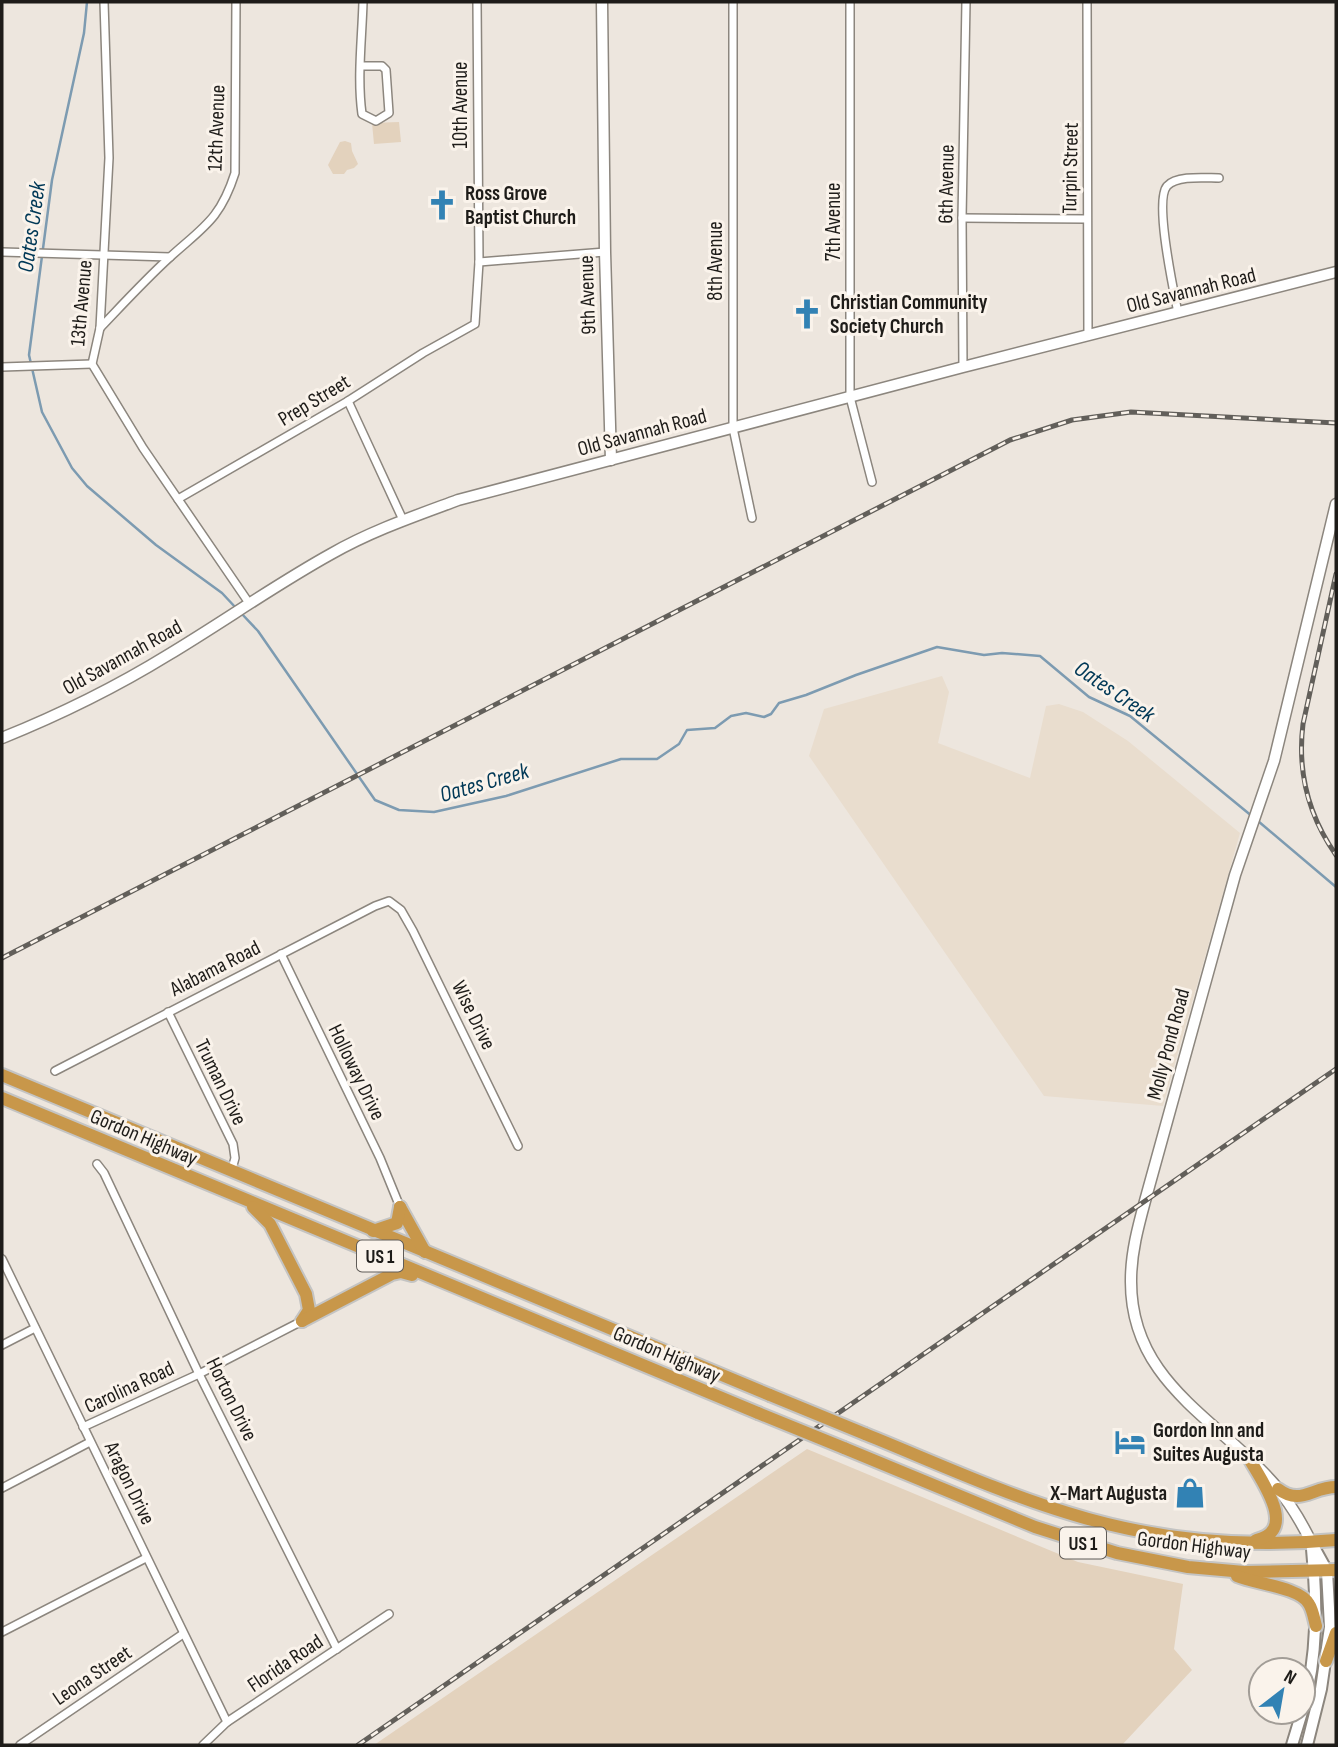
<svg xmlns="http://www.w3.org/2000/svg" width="1338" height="1747" font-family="'Sofia Sans Condensed',sans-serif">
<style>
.built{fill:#e9ddce}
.green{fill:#e3d2bd}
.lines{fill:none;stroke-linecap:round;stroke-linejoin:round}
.stream{stroke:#7d9bb1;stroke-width:2.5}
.minor-casing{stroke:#8c867e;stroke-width:10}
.tertiary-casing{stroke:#8c867e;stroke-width:13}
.secondary-casing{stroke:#8c867e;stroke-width:14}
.trunk-casing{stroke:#c4c4c3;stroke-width:16}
.minor{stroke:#fff;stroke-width:7}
.tertiary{stroke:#fff;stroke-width:10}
.secondary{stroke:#fff;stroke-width:10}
.trunk{stroke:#c8974a;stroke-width:12}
.rail-casing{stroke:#625f5a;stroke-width:5}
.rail{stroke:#faf3eb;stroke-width:2.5;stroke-dasharray:8;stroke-linecap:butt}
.trunk-bridge-casing{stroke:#c4c4c3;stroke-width:16;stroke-linecap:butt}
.trunk-bridge{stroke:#c8974a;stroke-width:12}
.labels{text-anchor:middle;stroke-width:6;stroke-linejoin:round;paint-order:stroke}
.shield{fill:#faf3eb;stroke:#605c58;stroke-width:2}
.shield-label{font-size:19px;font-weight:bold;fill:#1e1c19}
.street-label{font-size:21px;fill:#1e1c19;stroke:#faf3eb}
.poi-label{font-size:21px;font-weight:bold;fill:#1e1c19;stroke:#faf3eb;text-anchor:start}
.water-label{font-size:23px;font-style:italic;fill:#003856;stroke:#faf3eb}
</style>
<rect width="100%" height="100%" fill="#ede6de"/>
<polygon class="built" points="942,676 949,692 938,743 1030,778 1046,706 1059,704 1083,712 1128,741 1240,833 1163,1106 1044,1096 809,756 824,709"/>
<g class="green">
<polygon points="399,122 401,142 374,144 372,123"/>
<polygon points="345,141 351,143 352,151 358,164 354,168 347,170 344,174 333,174 328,165 340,142"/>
<polygon points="807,1449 1078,1562 1183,1584 1174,1649 1192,1670 1122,1745 374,1745"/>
</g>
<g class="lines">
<g class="stream">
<polyline points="87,2 84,33 52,180 29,355 42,412 72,468 87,486 156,545 222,593 236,608"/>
<polyline points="241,613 258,631 375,800 399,810 434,812 506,796 621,759 657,759 679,744 687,730 715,728 731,716 746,713 764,717 771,714 779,703 806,695 856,675 937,647 984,655 1002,653 1040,656 1089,697 1130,716 1253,817"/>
<polyline points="1258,821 1336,887"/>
</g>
<g class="minor-casing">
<g id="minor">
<polyline points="104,2 109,158 100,328 92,364 143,448 249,603"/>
<polyline points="733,2 733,428 752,518"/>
<polyline points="850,2 850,397 872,482"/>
<polyline points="1087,2 1088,335"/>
<path d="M361 66H382L386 70 389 113 376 121 362 114C357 77 362 39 363 2"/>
<polyline points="962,218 1086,219"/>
<polyline points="2,252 170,257"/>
<polyline points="479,262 605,252"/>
<path d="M1178 313C1174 292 1154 201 1167 186 1177 175 1205 178 1219 178"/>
<path d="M100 328C123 304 145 280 169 258 203 227 220 220 235 173L236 2"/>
<polyline points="2,367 92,364"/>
<polyline points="963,367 962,218 966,2"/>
<polyline points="348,401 403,520"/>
<polyline points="178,499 348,401 423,353 475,324 479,262 477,2"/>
<polyline points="281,954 380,1158 400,1207"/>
<polyline points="168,1012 233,1144 235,1158 232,1169"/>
<polyline points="55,1071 375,906 389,901 401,910 413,931 518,1146"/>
<polyline points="97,1164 104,1173 199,1374 337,1649"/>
<polyline points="2,1259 227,1722"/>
<polyline points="2,1345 35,1328"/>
<polyline points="83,1427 199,1374 302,1321"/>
<polyline points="2,1488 90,1442"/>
<polyline points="2,1632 146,1558"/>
<polyline points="20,1745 183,1634"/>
<polyline points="203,1745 227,1722 389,1614"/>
</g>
</g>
<g class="tertiary-casing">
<g id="tertiary">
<polyline points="602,2 605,252 611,460"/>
<path d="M2 738C59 715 116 687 168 655 223 622 275 585 331 554 371 531 415 516 458 500L963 367 1336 272"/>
<path d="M1311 1542C1301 1521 1289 1502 1274 1484 1217 1418 1130 1382 1131 1280 1131 1253 1138 1227 1145 1201L1235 875 1274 761 1336 504"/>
</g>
</g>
<g class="secondary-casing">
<g id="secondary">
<path d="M1303 1708C1318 1655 1317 1602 1312 1549"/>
<polyline points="1292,1745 1302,1712"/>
<polyline points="1307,1745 1321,1689 1330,1627 1327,1571 1311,1542"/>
</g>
</g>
<g class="trunk-casing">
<g id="trunk">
<polyline points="2,1075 770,1395"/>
<polyline points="2,1098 758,1413"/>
<polyline points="253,1207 270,1224 306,1294 309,1310 302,1321"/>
<polyline points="400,1207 425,1252"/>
<polyline points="373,1231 397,1223 400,1207"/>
<polyline points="302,1321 392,1274 401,1272 412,1275"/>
<path d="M865 1434C932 1461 999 1492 1068 1513 1154 1540 1247 1548 1336 1540"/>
<polyline points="844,1448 1035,1527 1117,1553 1188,1567 1244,1572 1336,1570"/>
<path d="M1250 1460C1261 1480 1299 1531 1256 1540"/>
<path d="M1278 1489C1301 1506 1312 1487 1336 1487"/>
<path d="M1237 1576C1255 1584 1300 1587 1309 1604 1313 1610 1314 1619 1316 1626"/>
<polyline points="1326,1661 1336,1633"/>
</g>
</g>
<use href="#minor" class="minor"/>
<use href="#tertiary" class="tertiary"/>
<use href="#secondary" class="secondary"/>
<use href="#trunk" class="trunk"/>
<g class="rail-casing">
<g id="rail">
<path d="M1336 574 1303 724C1297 773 1308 815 1336 855"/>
<polyline points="2,958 1010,440 1072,420 1131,412 1336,423"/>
<polyline points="358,1745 1336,1069"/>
</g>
</g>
<use href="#rail" class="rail"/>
<g class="trunk-bridge-casing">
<g id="trunk-bridge">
<polyline points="770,1395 865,1434"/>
<polyline points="758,1413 844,1448"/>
</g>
</g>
<use href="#trunk-bridge" class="trunk-bridge"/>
</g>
<defs>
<g id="church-bare" transform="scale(2.415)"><path d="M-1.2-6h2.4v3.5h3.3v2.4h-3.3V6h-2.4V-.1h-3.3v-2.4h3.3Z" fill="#3282b4" stroke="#faf3eb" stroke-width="2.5" paint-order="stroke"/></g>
<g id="hotel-bare" transform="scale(2.415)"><path d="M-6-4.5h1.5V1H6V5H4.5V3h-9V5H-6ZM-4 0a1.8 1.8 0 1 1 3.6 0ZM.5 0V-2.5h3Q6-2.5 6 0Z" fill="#3282b4" stroke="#faf3eb" stroke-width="2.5" paint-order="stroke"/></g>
<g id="shop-bare" transform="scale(2.415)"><path d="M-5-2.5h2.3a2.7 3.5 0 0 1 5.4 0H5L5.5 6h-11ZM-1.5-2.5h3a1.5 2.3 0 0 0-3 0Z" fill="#3282b4" stroke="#faf3eb" stroke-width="2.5" paint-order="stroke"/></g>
</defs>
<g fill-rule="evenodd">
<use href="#church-bare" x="442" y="205"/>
<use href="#church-bare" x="807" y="314"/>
<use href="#hotel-bare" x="1130" y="1442"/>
<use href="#shop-bare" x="1190" y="1493"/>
</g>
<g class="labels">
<g class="shield">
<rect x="357" y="1240.5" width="46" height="31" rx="5"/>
<rect x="1060" y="1527.5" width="46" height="31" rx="5"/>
</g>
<g class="shield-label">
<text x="380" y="1263">US 1</text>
<text x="1083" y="1550">US 1</text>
</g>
<g class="street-label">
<text transform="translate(460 105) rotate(-90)" y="7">10th Avenue</text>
<text transform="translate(216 128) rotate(-88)" y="7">12th Avenue</text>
<text transform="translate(1070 168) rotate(-89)" y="7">Turpin Street</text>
<text transform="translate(946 184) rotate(-89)" y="7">6th Avenue</text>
<text transform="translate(833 222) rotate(-90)" y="7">7th Avenue</text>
<text transform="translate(715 261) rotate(-90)" y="7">8th Avenue</text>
<text transform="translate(1191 290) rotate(-14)" y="7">Old Savannah Road</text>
<text transform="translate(587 295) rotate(-92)" y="7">9th Avenue</text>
<text transform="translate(81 303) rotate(-85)" y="7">13th Avenue</text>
<text transform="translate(314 400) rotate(-31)" y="7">Prep Street</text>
<text transform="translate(642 432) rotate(-15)" y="7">Old Savannah Road</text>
<text transform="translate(122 657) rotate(-29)" y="7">Old Savannah Road</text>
<text transform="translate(215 968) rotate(-27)" y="7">Alabama Road</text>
<text transform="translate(474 1015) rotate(64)" y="7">Wise Drive</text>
<text transform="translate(1168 1044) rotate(-75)" y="7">Molly Pond Road</text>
<text transform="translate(357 1072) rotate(64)" y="7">Holloway Drive</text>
<text transform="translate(221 1082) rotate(64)" y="7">Truman Drive</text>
<text transform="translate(144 1137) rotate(23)" y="7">Gordon Highway</text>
<text transform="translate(667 1354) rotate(23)" y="7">Gordon Highway</text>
<text transform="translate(129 1387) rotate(-25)" y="7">Carolina Road</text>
<text transform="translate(232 1399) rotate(64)" y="7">Horton Drive</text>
<text transform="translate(130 1483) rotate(64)" y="7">Aragon Drive</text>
<text transform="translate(1194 1545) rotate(7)" y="7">Gordon Highway</text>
<text transform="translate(285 1663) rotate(-34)" y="7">Florida Road</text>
<text transform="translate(92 1675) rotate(-34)" y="7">Leona Street</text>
</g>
<g class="poi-label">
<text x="465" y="200">Ross Grove<tspan x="465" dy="24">Baptist Church</tspan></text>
<text x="830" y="309">Christian Community<tspan x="830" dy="24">Society Church</tspan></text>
<text x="1153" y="1437">Gordon Inn and<tspan x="1153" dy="24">Suites Augusta</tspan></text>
<text x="1167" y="1500" text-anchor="end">X-Mart Augusta</text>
</g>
<g class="water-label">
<text transform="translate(31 227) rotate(-82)" y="8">Oates Creek</text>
<text transform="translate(1115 691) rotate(34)" y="8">Oates Creek</text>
<text transform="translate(484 782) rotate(-16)" y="8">Oates Creek</text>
</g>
</g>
<rect width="1338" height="1747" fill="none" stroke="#1e1c19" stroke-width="7"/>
<g transform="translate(1282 1691) rotate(31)"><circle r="33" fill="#faf3eb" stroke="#a29d97" stroke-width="2"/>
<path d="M0-5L12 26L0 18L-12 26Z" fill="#3282b4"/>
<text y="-10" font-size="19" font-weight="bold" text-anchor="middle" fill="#1e1c19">N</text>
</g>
</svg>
